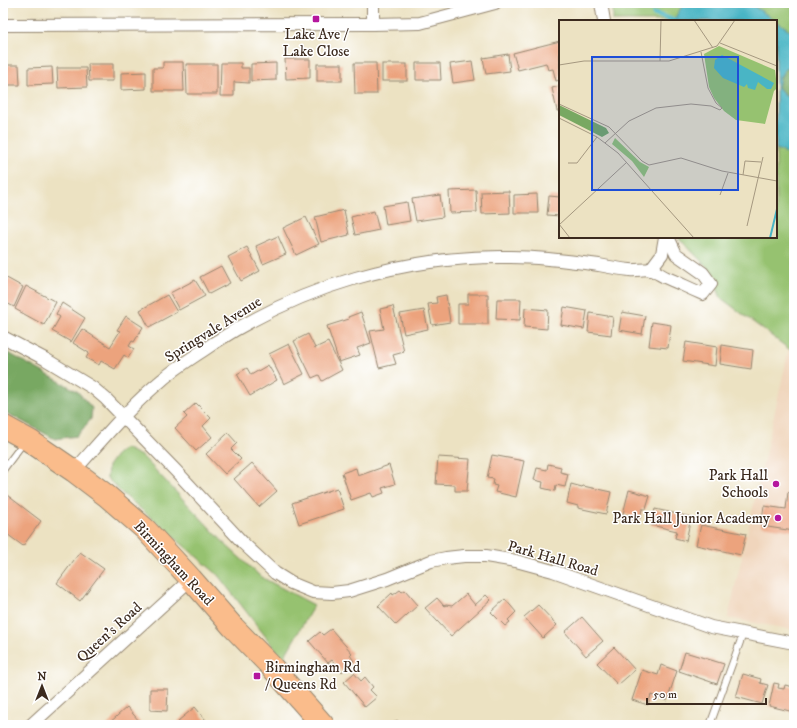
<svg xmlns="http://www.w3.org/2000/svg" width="797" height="728" font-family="'IM FELL DW Pica',serif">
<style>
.built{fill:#f0d5bc}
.green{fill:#96c270;stroke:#687647}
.forest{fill:#78a862;stroke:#5a6940}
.water{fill:#49b5c5;stroke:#427072}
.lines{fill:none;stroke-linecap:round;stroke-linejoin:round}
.stream{stroke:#49b5c5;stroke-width:5}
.building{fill:#eca37d}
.lane-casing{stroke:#948670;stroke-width:8}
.street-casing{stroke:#948670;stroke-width:14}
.highway-casing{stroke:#948670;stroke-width:24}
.lane{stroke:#fff;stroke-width:6}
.street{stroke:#fff;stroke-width:12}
.highway{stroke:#fabc8b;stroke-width:22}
.poi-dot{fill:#b5179e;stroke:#fff;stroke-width:1.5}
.labels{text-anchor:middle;stroke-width:3;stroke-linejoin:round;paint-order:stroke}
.poi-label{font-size:15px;fill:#3b2a1e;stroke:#fff;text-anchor:end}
.street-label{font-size:15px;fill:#3b2a1e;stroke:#fff}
.inset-river{fill:none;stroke:#49b5c5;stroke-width:2}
.inset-road{fill:none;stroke:#a59880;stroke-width:1}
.view{fill:#1d4ed8;fill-opacity:0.15;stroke:#1d4ed8;stroke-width:2}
.inset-edge{fill:none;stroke:#3b2a1e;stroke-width:2}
</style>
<rect width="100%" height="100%" fill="#fff"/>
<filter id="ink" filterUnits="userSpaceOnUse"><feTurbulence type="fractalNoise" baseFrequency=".025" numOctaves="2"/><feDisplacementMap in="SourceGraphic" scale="8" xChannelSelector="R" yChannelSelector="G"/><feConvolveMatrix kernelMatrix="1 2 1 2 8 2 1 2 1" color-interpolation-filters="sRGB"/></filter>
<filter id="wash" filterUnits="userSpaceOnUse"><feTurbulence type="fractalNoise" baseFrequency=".012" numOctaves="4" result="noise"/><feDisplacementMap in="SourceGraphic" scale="16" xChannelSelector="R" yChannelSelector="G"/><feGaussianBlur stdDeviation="0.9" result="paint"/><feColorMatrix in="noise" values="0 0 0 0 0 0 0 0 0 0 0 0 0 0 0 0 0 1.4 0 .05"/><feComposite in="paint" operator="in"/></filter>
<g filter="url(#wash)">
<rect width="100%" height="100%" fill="#ece2c2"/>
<polygon class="built" points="789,349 794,350 794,630 728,618"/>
<g class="green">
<polygon points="613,3 794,3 794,350 789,349 721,298 710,270 678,237 776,237 776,21 613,21"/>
<polygon points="125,448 143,457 227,546 261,577 314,605 283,659 217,574 122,493 107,478 108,466 116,455"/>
</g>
<g class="forest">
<polygon points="794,67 794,100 793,100 784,95 778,87 780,77 785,69"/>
<polygon points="3,350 77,391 92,408 91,419 77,436 55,439 3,411"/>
</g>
<polygon class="water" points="684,3 749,3 794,33 794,67 785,69 780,77 778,87 784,95 793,100 794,100 794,156 776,149 776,21 673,21"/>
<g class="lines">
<polyline class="stream" points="654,14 673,20"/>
</g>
<g id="blocks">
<g class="building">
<polygon points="560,41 560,80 556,81 553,69 548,70 546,63 518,70 513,53"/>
<polygon points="508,54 510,71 486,74 483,58"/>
<polygon points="285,59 310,59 310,78 286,79"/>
<polygon points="472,61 475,80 453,83 450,64"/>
<polygon points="163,62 183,62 184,91 153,91 153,68 163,68"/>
<polygon points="221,63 241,63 241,68 249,68 249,83 234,82 234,96 220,96"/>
<polygon points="276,63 276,80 251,81 251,64"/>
<polygon points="354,63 376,63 377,94 355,94"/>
<polygon points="416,63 440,63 441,80 416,80"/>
<polygon points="88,64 113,64 113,81 89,81"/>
<polygon points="186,64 217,64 217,94 187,94"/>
<rect x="317" y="64" width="25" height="17"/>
<rect x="382" y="64" width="25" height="17"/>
<polygon points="3,65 19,65 20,85 3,85"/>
<polygon points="52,67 53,84 28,85 28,68"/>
<polygon points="57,68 86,68 87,87 58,88"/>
<polygon points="146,72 146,89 121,90 121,73"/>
<polygon points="560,86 560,111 557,111 552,88"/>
<polygon points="476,190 477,212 450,213 449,191"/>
<polygon points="509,191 510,213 482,214 481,192"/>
<polygon points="537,194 538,213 514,213 514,195"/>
<polygon points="440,195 443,217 416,221 412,199"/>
<polygon points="549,196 560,197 560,216 547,215"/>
<polygon points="407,202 410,221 386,225 383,206"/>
<polygon points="344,210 349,235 321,242 315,217"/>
<polygon points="374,211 379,230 355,235 351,217"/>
<polygon points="306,217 319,244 296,255 283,228"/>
<polygon points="278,236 286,254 263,264 256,246"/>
<polygon points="247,247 260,271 241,281 228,257"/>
<polygon points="221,266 230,283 209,294 200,277"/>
<polygon points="3,276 23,287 14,307 3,301"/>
<polygon points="195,280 205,296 179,310 170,293"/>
<polygon points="26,286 56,302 44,325 15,309"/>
<polygon points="468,294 488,294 488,324 458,324 458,304 468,304"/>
<polygon points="167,295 177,312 149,327 140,310"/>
<polygon points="446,295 450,322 432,325 428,304 437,303 436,297"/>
<polygon points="497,299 521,299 520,320 496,319"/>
<polygon points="62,303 85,318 71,342 52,331 60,317 56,314"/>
<polygon points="393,306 404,352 393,355 396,364 379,368 370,331 384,329 380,309"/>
<polygon points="564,307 587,311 584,329 561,325"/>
<polygon points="525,308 548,310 547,329 524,327"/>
<polygon points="424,310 428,329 404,334 400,314"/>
<polygon points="361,312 371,343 357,348 360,355 339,362 327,326 349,319 348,317"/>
<polygon points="622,312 645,316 642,334 619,330"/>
<polygon points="590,313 613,317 611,335 588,332"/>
<polygon points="126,316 143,327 134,342 132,341 129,346 134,349 128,358 124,355 115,369 101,361 99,365 86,358 89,353 73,343 82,329 110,347 120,331 117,330"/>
<polygon points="652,322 671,325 668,348 649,346"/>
<polygon points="308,334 315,348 328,342 342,370 322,381 319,375 312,378 294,341"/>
<polygon points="686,342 717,347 715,366 683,361"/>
<polygon points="289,344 304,374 284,384 269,354"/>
<polygon points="722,345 753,350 751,369 720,364"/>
<polygon points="268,365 277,380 250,396 237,374 247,368 251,375"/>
<polygon points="196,403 211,418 203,426 212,437 196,451 175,428 187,417 184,414"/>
<polygon points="228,433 237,443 231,449 241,459 225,474 206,454"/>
<polygon points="492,455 524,461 516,497 495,492 497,486 493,485 494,479 487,478"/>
<polygon points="438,457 470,459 467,491 455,491 455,485 436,484"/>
<polygon points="252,463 277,491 259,507 234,479"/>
<polygon points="548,464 561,467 560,472 568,474 565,487 556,485 555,491 542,488 543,482 534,480 537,468 547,470"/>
<polygon points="389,465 395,484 382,488 384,493 373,497 371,493 351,500 342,473 356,468 358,476"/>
<polygon points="571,484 582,487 583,486 611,492 606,514 578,508 578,506 567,503"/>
<polygon points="337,488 344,509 299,524 292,503"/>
<polygon points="629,490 650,496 646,509 642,509 640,518 623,514"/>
<polygon points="3,492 41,521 23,546 3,531"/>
<polygon points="788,492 794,493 794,531 761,526 764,506 786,509"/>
<polygon points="655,509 691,517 686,541 675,538 677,531 651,525"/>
<polygon points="701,525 746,534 741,555 696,545"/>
<polygon points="80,552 104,569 80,601 57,583"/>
<polygon points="400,590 402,592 405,590 418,605 396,625 378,606 392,593 393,595"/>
<polygon points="466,594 475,605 486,595 491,600 451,636 425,608 437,598 444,606 446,605 452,606"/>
<polygon points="505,599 516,612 508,620 510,622 505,626 491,612"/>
<polygon points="538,605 557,625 543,638 524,617"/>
<polygon points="582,617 603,641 586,656 565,632"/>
<polygon points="331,629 352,653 350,655 354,661 342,672 332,660 328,663 309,641 320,632 323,635"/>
<polygon points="614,647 635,670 618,685 597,663"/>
<polygon points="685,652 724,664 717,684 679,671"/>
<polygon points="661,665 677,671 667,701 651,695 648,705 632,700 642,670 658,675"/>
<polygon points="354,673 361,681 365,677 373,687 370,690 377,697 365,707 344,682"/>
<polygon points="743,674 761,679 760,683 768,685 762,704 736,697"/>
<polygon points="774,683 779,684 778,688 784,689 785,685 794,687 794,712 769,706"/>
<polygon points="150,689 168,689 167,711 150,710"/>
<polygon points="127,707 140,722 137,725 107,725"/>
<polygon points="195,707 210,725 182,725 178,721"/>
<polygon points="397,720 402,725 391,725"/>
</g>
</g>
</g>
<g filter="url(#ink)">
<use href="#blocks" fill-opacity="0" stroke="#948670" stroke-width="1"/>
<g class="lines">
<g class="lane-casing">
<g id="lane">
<polyline points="3,470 24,442"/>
<polyline points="710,725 743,634"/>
</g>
</g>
<g class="street-casing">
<g id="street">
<polyline points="601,3 604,21"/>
<polyline points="373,24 373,3"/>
<polyline points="3,25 373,24 420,23 495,3"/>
<polyline points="650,270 662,254 665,237"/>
<polyline points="3,337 45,359 93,388 106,399 176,471 244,544 275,573 291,583 313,592 332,593 349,591 387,579 431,561 446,558 464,556 486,556 516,561 553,571 711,627 794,643"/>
<path d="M74 471C102 440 129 407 162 380 178 366 197 355 214 343 302 286 406 255 511 257 541 257 570 261 599 265 609 267 620 269 630 270 637 271 645 268 651 270 657 272 662 276 667 278 679 283 691 289 703 294L711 284 703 273 676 254 668 237"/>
<polyline points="31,725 191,579"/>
</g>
</g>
<g class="highway-casing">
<polyline id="highway" points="3,426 30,441 74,471 107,496 145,529 191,579 233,627 270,665 323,725"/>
</g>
<use href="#lane" class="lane"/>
<use href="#street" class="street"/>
<use href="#highway" class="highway"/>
</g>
</g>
<g class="poi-dot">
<rect x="312" y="15" width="8" height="8" rx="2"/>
<circle cx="776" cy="484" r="4"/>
<circle cx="778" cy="518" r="4"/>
<rect x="253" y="672" width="8" height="8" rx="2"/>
</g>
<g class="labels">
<g class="poi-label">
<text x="316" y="39" text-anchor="middle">Lake Ave /<tspan x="316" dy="17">Lake Close</tspan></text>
<text x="768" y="480">Park Hall<tspan x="768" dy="17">Schools</tspan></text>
<text x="770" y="523">Park Hall Junior Academy</text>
<text x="265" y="672" text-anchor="start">Birmingham Rd<tspan x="265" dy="17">/ Queens Rd</tspan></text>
</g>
<g class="street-label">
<text transform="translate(213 329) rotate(-32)" y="5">Springvale Avenue</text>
<text transform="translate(553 558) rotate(16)" y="5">Park Hall Road</text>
<text transform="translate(174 563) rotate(47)" y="5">Birmingham Road</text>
<text transform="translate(109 632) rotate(-42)" y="5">Queen's Road</text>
</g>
</g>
<g transform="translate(559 20)">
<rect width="218" height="218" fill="#ece2c2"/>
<path d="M160 26 216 50 218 68 215 71 206 104 177 100 165 91 155 78 150 67 145 34ZM56 118 81 142 90 147 85 157 73 141 53 124Z" fill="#96c270"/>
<path d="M0 85 47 108 50 113 43 117 0 95Z" fill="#78a862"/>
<path d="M163 35 215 63 212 69H208L199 62 196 70 189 68 188 64 185 67 164 58 155 48 156 40Z" fill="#49b5c5"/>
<path class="inset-river" d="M211 218 218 189"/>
<path class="inset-road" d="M135 0 154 28M161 23 218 46M101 41 102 0M0 45 25 41H110L158 26 176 0M0 84 50 107 83 141 90 145 122 138 163 151 218 161M0 98 38 117 59 133 135 218M46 123 70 101 97 88 132 84 152 86 161 90 163 88 157 83 149 68 142 32M9 143H18L38 117M184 155 186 141 202 142M161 175 169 153M0 204 11 218M0 205 68 142M188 206 204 137"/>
<path class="view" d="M33 37H179V170H33Z"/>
<rect width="218" height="218" class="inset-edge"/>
</g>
<rect width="797" height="728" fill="none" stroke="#fff" stroke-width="16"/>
<g transform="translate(42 686)" stroke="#ffffff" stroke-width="3" paint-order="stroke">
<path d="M0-3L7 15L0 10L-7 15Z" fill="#3b2a1e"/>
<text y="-6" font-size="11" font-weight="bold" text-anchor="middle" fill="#3b2a1e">N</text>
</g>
<path d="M647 698v6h119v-6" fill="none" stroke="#3b2a1e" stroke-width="2"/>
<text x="653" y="698" font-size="12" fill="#3b2a1e" stroke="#ffffff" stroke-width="3" paint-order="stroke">50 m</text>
</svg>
